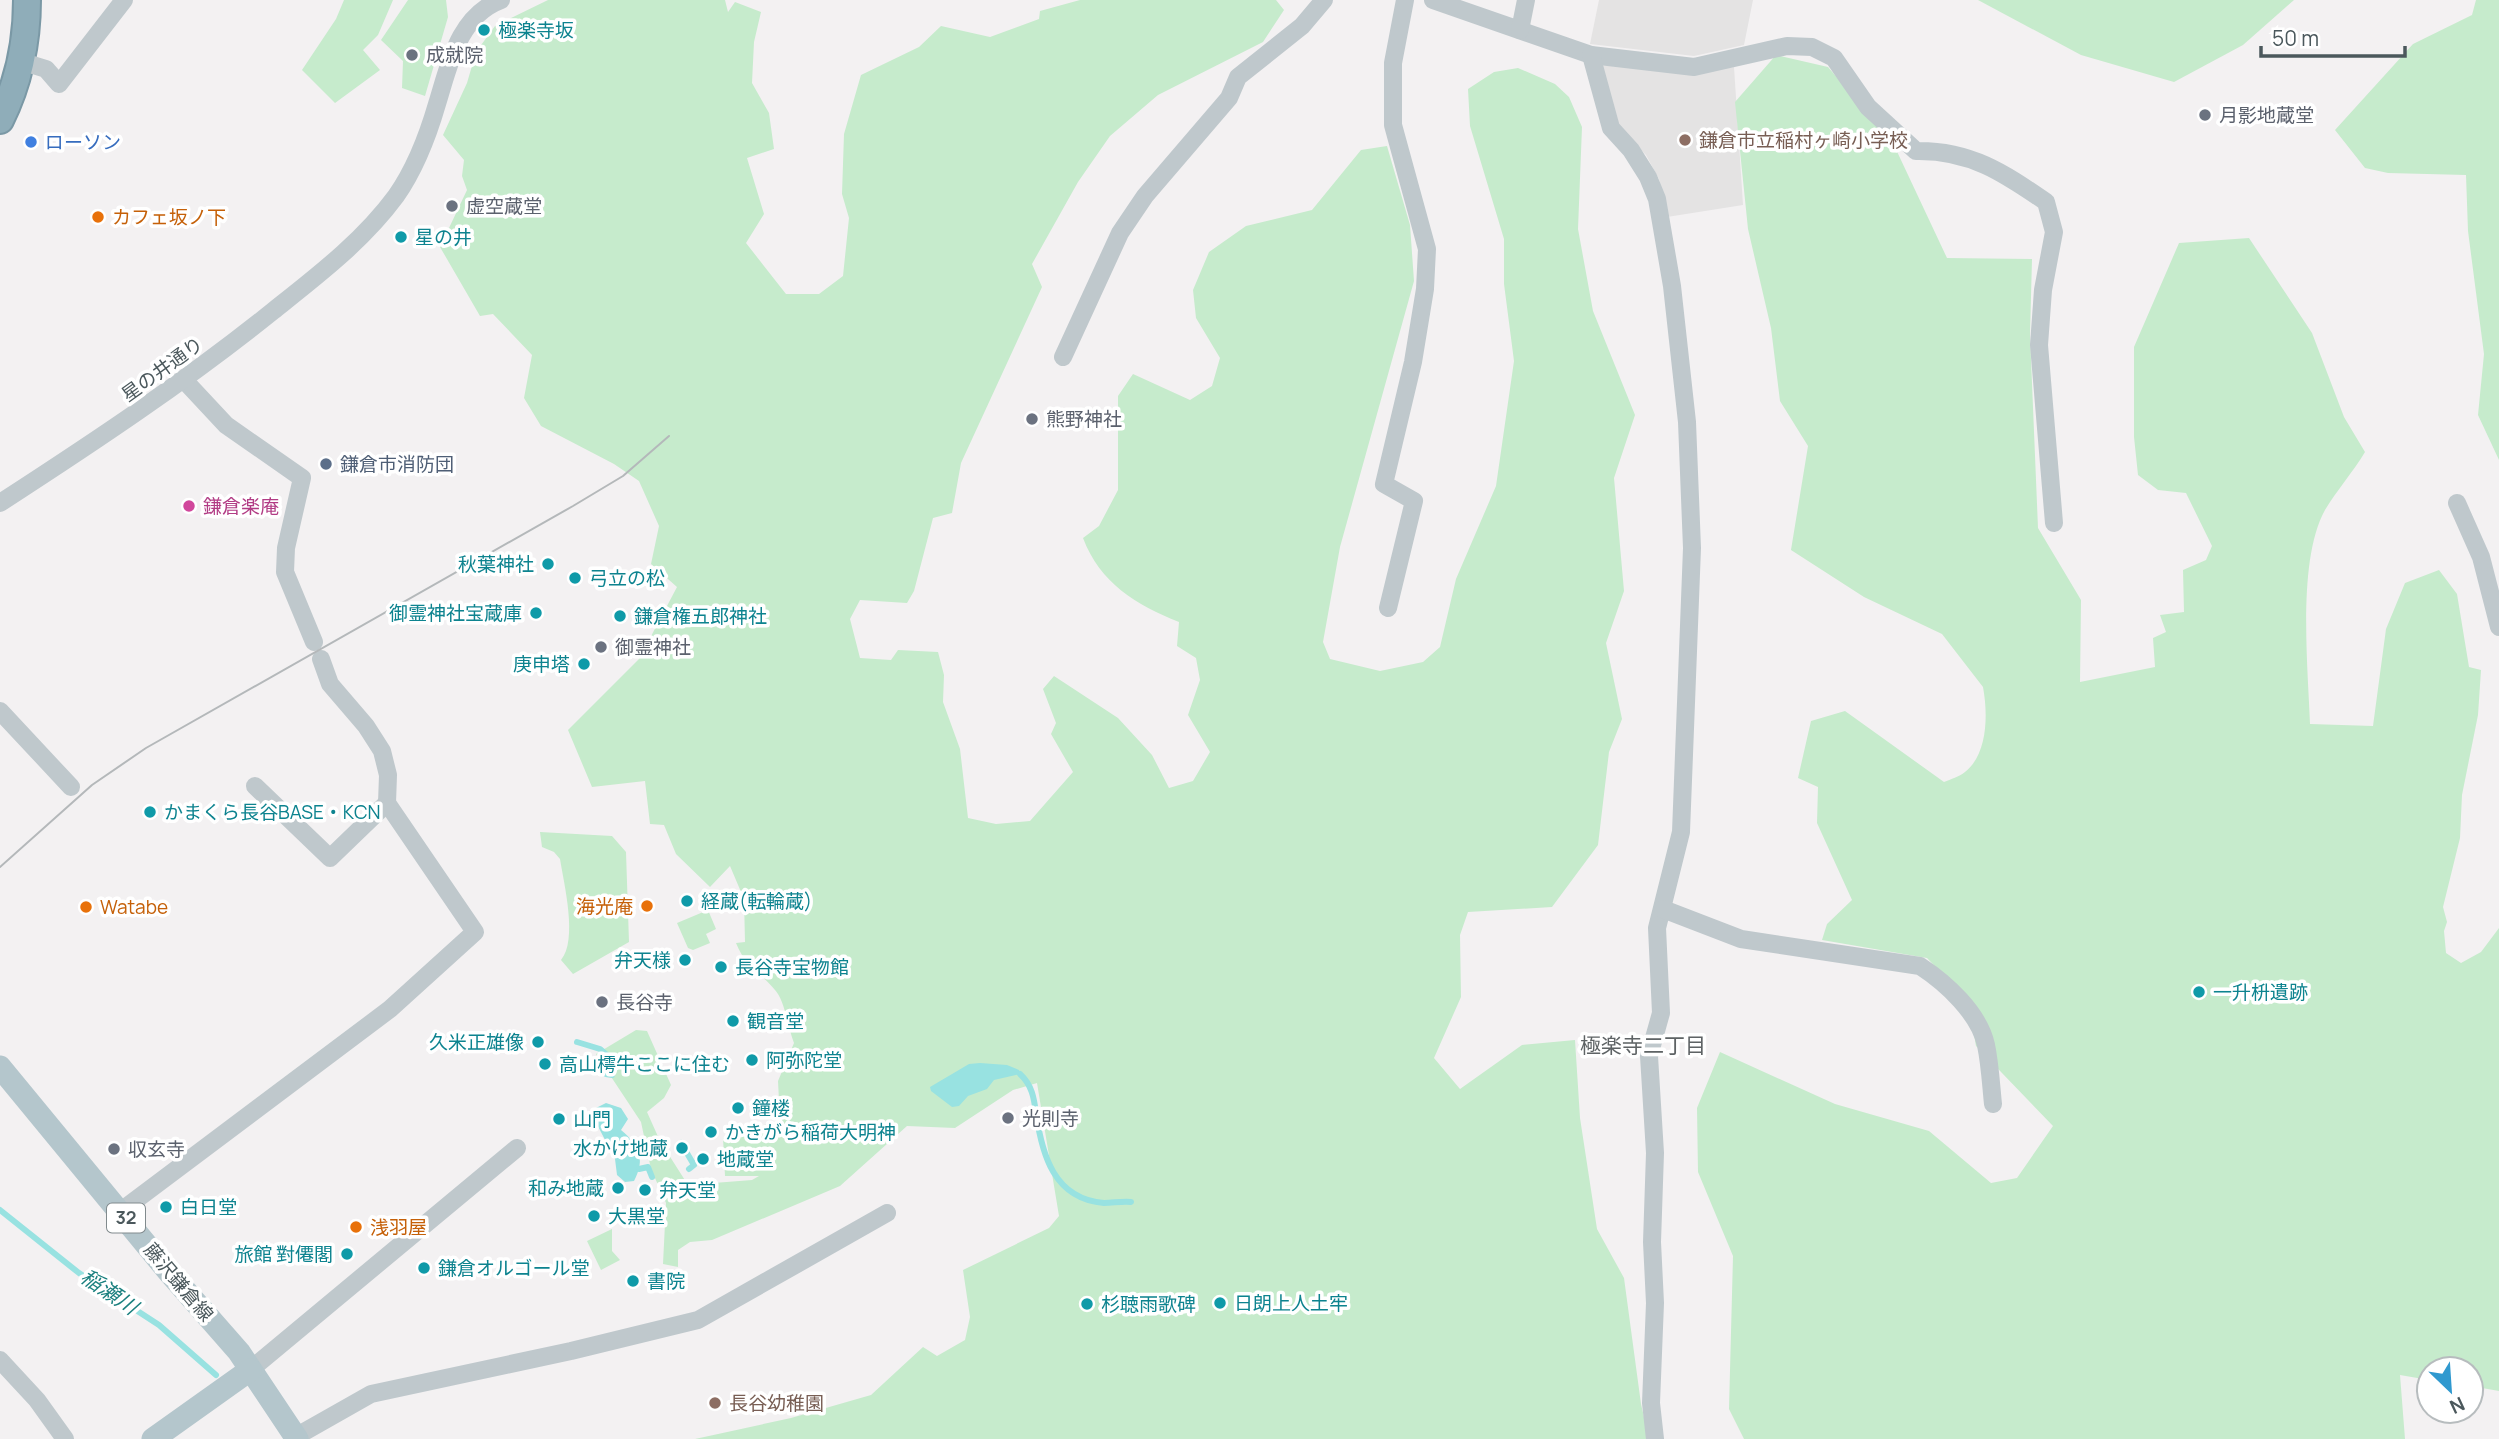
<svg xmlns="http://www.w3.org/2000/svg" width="2499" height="1439" font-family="Manrope,'Noto Sans JP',sans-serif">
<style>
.education{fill:#e4e3e3}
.green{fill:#c6ebcc}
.water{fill:#98e2e1}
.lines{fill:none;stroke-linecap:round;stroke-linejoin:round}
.stream{stroke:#98e2e1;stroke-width:6}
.highway-casing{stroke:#7a98a5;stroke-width:30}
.minor{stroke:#bfc8cc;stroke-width:18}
.major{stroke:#b4c6cc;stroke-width:23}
.highway{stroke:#8fadb9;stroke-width:26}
.tram{stroke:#b4b8ba;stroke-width:2}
.culture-dot{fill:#0f9aa8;stroke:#fff;stroke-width:2.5}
.worship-dot{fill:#6b7280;stroke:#fff;stroke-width:2.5}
.education-dot{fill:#8d6e63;stroke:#fff;stroke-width:2.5}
.shop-dot{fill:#3f7fe0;stroke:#fff;stroke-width:2.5}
.food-dot{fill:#e8710a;stroke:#fff;stroke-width:2.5}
.service-dot{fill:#5c6f8a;stroke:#fff;stroke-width:2.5}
.hotel-dot{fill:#d1479c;stroke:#fff;stroke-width:2.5}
.labels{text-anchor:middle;stroke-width:7;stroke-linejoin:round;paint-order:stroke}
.shield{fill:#fff;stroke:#818a8d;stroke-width:2}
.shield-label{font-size:18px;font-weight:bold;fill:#4b585c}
.culture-label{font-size:19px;fill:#0d838f;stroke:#fff;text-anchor:start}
.worship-label{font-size:19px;fill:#5b616d;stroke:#fff;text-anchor:start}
.education-label{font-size:19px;fill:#785e54;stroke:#fff;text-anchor:start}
.shop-label{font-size:19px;fill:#366cbe;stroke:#fff;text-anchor:start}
.food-label{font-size:19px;fill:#c56008;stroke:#fff;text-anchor:start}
.street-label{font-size:19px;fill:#4b585c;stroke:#fff}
.service-label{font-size:19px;fill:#4e5e75;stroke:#fff;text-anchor:start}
.hotel-label{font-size:19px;fill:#b23c85;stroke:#fff;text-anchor:start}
.neighbourhood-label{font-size:21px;fill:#5e6365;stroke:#fff}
.water-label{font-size:21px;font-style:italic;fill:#1b807f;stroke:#fff}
</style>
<rect width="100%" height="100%" fill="#f3f1f2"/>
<g class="education">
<polygon points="1599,0 1753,0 1744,45 1694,56 1590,44"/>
<polygon points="1600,65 1693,73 1734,67 1743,205 1667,217 1659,179 1646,155 1616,125"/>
</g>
<g class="green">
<polygon points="344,0 393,0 378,35 363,50 380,70 335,103 302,70 336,19"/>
<polygon points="408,0 446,0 448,17 425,96 402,88 403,61 381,40"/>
<path d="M548 0H725L728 12 735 2 761 12 754 42 752 83 769 113 774 149 747 158 764 214 746 243 786 294H819L843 276 849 218 842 194 844 134 861 75 919 47 941 26 990 37 1039 19 1040 11 1080 0H1276L1284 10 1263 42 1158 95 1110 136 1078 182 1032 264 1042 287 961 463 952 513 933 518 914 591 907 603 860 600 850 619 860 658 891 660 898 650 938 652 944 675 943 702 960 749 968 818 996 824 1030 821 1073 772 1051 734 1056 723 1043 689 1054 676 1118 718 1152 755 1169 788 1193 781 1210 752 1188 715 1200 680 1196 658 1177 646 1179 622C1136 605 1100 583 1083 538L1099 526 1118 490V396L1133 374 1190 400 1212 386 1220 358 1196 318 1193 290 1209 252 1246 226 1312 210 1361 150 1387 146 1410 225 1414 281 1340 547 1323 642 1330 659 1380 671 1423 662 1440 647 1456 579 1496 486 1514 361 1504 284V239L1470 126 1468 89 1494 72 1518 68 1555 84 1569 97 1582 127 1578 229 1593 311 1635 415 1614 478 1624 591 1606 643 1622 719 1609 752 1598 845 1552 907 1468 912 1460 935 1461 997 1434 1058 1460 1089 1522 1045 1575 1040 1580 1118 1597 1229 1624 1278 1641 1404 1649 1439H695L791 1418 871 1395 923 1347 937 1356 965 1340 970 1317 963 1270 1049 1228 1059 1216 1037 1083 1013 1090 955 1128 907 1126 840 1186 712 1240 690 1242 678 1250V1267L663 1264 666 1203 651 1169 641 1122 596 1054 636 1030 647 1031 671 1085 664 1098 647 1112 660 1141 688 1185 752 1180 759 1176H725L723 1138 780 1120 778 1081 794 1043C788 1028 785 1001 775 990 760 972 745 966 736 943L745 942 744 899 730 866 710 887 676 854 664 825 650 824 645 781 592 787 568 730 639 659 677 587 651 564 659 526 639 481 614 464 541 426 524 398 532 355 493 314 480 316 440 247 467 190 462 176 464 160 443 135 467 83 476 52 495 26Z"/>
<polygon points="1978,0 2294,0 2243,45 2174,82 2081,55"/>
<polygon points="2476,0 2499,0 2499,460 2478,415 2484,354 2468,231 2466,175 2388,173 2365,168 2335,130 2413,44 2472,15"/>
<path d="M1776 55 1828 67 1893 143 1947 258 2032 259 2030 335 2038 528 2081 600 2080 682 2155 667 2153 638 2166 632 2160 615 2184 612 2183 570 2206 560 2212 546 2186 493 2158 490 2138 475 2134 437V347L2179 243 2249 238 2312 333 2344 417 2365 452C2353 472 2337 490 2325 510 2297 560 2308 667 2310 724L2373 726 2386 629 2405 583 2439 570 2457 594 2469 667 2481 670 2478 715 2462 795 2460 838 2443 907 2447 922 2444 931 2446 953 2461 963 2481 952 2499 928V1391L2471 1386V1369H2429V1380L2400 1375 2405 1439H1744L1729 1409 1733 1256 1698 1172 1697 1108 1720 1052 1835 1104 1929 1131 1991 1183 2017 1178 2053 1126 1976 1046 1968 1001 1927 958 1822 940 1827 924 1852 900 1817 823 1818 787 1798 778 1811 721 1845 711 1944 782C1951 779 1959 777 1965 772 1988 754 1988 714 1983 687L1942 634 1864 597 1791 550 1808 446 1780 401 1771 328 1748 229 1735 102Z"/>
<path d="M540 832 612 836 626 852 629 942 573 974 561 960C578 940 564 884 560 859L554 852 542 847Z"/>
<polygon points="708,910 716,929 706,934 710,943 693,950 688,948 677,923"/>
<polygon points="612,1229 612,1251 620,1260 601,1270 587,1241"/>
</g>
<g class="water">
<polygon points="980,1063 1007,1065 1019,1070 1020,1074 994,1080 987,1089 968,1096 959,1106 952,1107 931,1091 930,1087 969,1064"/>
<path d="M606 1103 621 1108 628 1119 621 1130C639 1145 646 1159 634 1181L625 1182 617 1175 615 1159 590 1111Z"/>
</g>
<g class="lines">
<g class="stream">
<polyline points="577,1042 600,1049 608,1056 603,1065 606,1074 612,1075"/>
<path d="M1020 1074C1032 1085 1034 1098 1036 1113 1042 1155 1054 1199 1104 1203 1113 1203 1122 1201 1131 1202"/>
<polyline points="681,1143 694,1165 689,1169"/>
<polyline points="639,1169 648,1167 652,1177"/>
<polyline points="0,1210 79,1273 159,1325 216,1375"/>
</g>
<g class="highway-casing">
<path id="highway" d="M0 120C19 82 27 42 27 0"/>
</g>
<g class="minor">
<path d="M1433 0 1591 55 1694 67 1787 46 1812 47 1834 58 1868 107 1916 151C1970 150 2004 173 2046 202L2054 232 2043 290 2039 345 2054 523"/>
<polyline points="1520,30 1526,0"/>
<polyline points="1591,55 1611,128 1631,150 1648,177 1657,199 1672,286 1687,422 1692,548 1681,832 1657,928 1661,1013 1649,1056 1655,1153 1652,1242 1655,1303 1651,1403 1655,1439"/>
<polyline points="20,61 46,69 59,84 124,0"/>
<polyline points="1063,357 1120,233 1145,196 1229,98 1238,77 1302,26 1324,0"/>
<polyline points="184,380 226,425 302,478 286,548 285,572 314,642"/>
<path d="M0 503C94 442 186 381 273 311 317 276 363 241 396 196 415 169 428 135 437 104 449 66 458 16 501 0"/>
<polyline points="2457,503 2481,557 2499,627"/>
<polyline points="1388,608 1414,501 1384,484 1413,362 1425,289 1427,249 1393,125 1393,63 1405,0"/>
<polyline points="0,711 71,787"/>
<polyline points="255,786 330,858 387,803"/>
<path d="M1663 909 1741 939 1920 966C1946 983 1979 1013 1986 1045 1990 1064 1991 1085 1993 1104"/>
<polyline points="121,1211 390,1009 475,932 387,803 388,775 382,751 366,726 330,684 321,659"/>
<polyline points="0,1360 37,1400 65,1439"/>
<polyline points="250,1370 517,1148"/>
<polyline points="295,1437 371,1394 571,1351 698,1320 887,1213"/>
</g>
<g class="major">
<polyline points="0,1067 168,1271 239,1352 297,1439"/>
<polyline points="153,1439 250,1370"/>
</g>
<use href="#highway" class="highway"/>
<polyline class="tram" points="0,867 92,785 146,748 573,506 623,476 669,436"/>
</g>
<g class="culture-dot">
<circle cx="484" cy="30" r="7"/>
<circle cx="401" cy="237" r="7"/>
<circle cx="548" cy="564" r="7"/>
<circle cx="575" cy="578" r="7"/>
<circle cx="536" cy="613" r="7"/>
<circle cx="620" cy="616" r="7"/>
<circle cx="584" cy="664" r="7"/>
<circle cx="150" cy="812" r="7"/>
<circle cx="687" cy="901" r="7"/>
<circle cx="685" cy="960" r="7"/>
<circle cx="721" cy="967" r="7"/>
<circle cx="2199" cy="992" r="7"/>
<circle cx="733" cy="1021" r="7"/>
<circle cx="538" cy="1042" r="7"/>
<circle cx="752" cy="1060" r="7"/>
<circle cx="545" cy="1064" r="7"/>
<circle cx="738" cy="1108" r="7"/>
<circle cx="559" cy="1119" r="7"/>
<circle cx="711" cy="1132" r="7"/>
<circle cx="682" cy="1148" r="7"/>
<circle cx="703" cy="1159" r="7"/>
<circle cx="618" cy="1188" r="7"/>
<circle cx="645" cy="1190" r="7"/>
<circle cx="166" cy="1207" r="7"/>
<circle cx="594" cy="1216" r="7"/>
<circle cx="347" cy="1254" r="7"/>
<circle cx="424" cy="1268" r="7"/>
<circle cx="633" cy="1281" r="7"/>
<circle cx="1220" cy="1303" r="7"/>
<circle cx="1087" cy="1304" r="7"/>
</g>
<g class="worship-dot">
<circle cx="412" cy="55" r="7"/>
<circle cx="2205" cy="115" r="7"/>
<circle cx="452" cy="206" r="7"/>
<circle cx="1032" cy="419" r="7"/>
<circle cx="601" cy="647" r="7"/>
<circle cx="602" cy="1002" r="7"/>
<circle cx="1008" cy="1118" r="7"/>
<circle cx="114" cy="1149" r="7"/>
</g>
<g class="education-dot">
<circle cx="1685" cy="140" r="7"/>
<circle cx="715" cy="1403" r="7"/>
</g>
<circle class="shop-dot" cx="31" cy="142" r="7"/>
<g class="food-dot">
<circle cx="98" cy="217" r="7"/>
<circle cx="647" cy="906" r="7"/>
<circle cx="86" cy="907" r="7"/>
<circle cx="356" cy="1227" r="7"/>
</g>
<circle class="service-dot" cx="326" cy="464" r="7"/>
<circle class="hotel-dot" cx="189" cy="506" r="7"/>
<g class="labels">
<rect class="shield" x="107" y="1203.5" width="38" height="29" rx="5"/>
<g class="shield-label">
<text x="126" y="1224">32</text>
</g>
<g class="culture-label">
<text x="498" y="37">極楽寺坂</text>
<text x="415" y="244">星の井</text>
<text x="534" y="571" text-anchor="end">秋葉神社</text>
<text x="589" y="585">弓立の松</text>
<text x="522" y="620" text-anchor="end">御霊神社宝蔵庫</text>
<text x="634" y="623">鎌倉権五郎神社</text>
<text x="570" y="671" text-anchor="end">庚申塔</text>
<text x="164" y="819">かまくら長谷BASE・KCN</text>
<text x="701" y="908">経蔵(転輪蔵)</text>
<text x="671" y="967" text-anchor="end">弁天様</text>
<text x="735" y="974">長谷寺宝物館</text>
<text x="2213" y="999">一升枡遺跡</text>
<text x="747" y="1028">観音堂</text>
<text x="524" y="1049" text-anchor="end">久米正雄像</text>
<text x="766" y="1067">阿弥陀堂</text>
<text x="559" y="1071">高山樗牛ここに住む</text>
<text x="752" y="1115">鐘楼</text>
<text x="573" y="1126">山門</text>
<text x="725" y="1139">かきがら稲荷大明神</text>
<text x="668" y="1155" text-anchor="end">水かけ地蔵</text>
<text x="717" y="1166">地蔵堂</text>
<text x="604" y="1195" text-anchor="end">和み地蔵</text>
<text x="659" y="1197">弁天堂</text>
<text x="180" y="1214">白日堂</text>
<text x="608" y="1223">大黒堂</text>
<text x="333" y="1261" text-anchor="end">旅館 對僊閣</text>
<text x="438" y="1275">鎌倉オルゴール堂</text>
<text x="647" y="1288">書院</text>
<text x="1234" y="1310">日朗上人土牢</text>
<text x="1101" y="1311">杉聴雨歌碑</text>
</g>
<g class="worship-label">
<text x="426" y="62">成就院</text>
<text x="2219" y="122">月影地蔵堂</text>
<text x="466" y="213">虚空蔵堂</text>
<text x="1046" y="426">熊野神社</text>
<text x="615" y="654">御霊神社</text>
<text x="616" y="1009">長谷寺</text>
<text x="1022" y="1125">光則寺</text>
<text x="128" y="1156">収玄寺</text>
</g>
<g class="education-label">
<text x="1699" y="147">鎌倉市立稲村ヶ崎小学校</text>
<text x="729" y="1410">長谷幼稚園</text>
</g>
<g class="shop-label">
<text x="45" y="149">ローソン</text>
</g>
<g class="food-label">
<text x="112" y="224">カフェ坂ノ下</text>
<text x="633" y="913" text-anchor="end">海光庵</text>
<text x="100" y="914">Watabe</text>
<text x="370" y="1234">浅羽屋</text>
</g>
<g class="street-label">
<text transform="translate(162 369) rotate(-36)" y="7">星の井通り</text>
<text transform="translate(179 1282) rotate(50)" y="7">藤沢鎌倉線</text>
</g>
<g class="service-label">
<text x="340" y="471">鎌倉市消防団</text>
</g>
<g class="hotel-label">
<text x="203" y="513">鎌倉楽庵</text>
</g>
<g class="neighbourhood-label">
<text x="1643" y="1053">極楽寺二丁目</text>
</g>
<g class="water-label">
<text transform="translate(109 1292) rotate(34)" y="7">稲瀬川</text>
</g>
</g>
<g transform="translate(2450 1390) rotate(155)"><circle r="33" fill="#ffffff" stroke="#b7bcbe" stroke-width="2"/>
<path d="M0-5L12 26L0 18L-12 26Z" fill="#3099cf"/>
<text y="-10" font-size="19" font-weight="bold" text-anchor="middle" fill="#4b585c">N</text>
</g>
<path d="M2261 46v10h144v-10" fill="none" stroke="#4b585c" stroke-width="3.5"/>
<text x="2272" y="46" font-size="21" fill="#4b585c" stroke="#ffffff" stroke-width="5" paint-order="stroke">50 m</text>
</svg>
